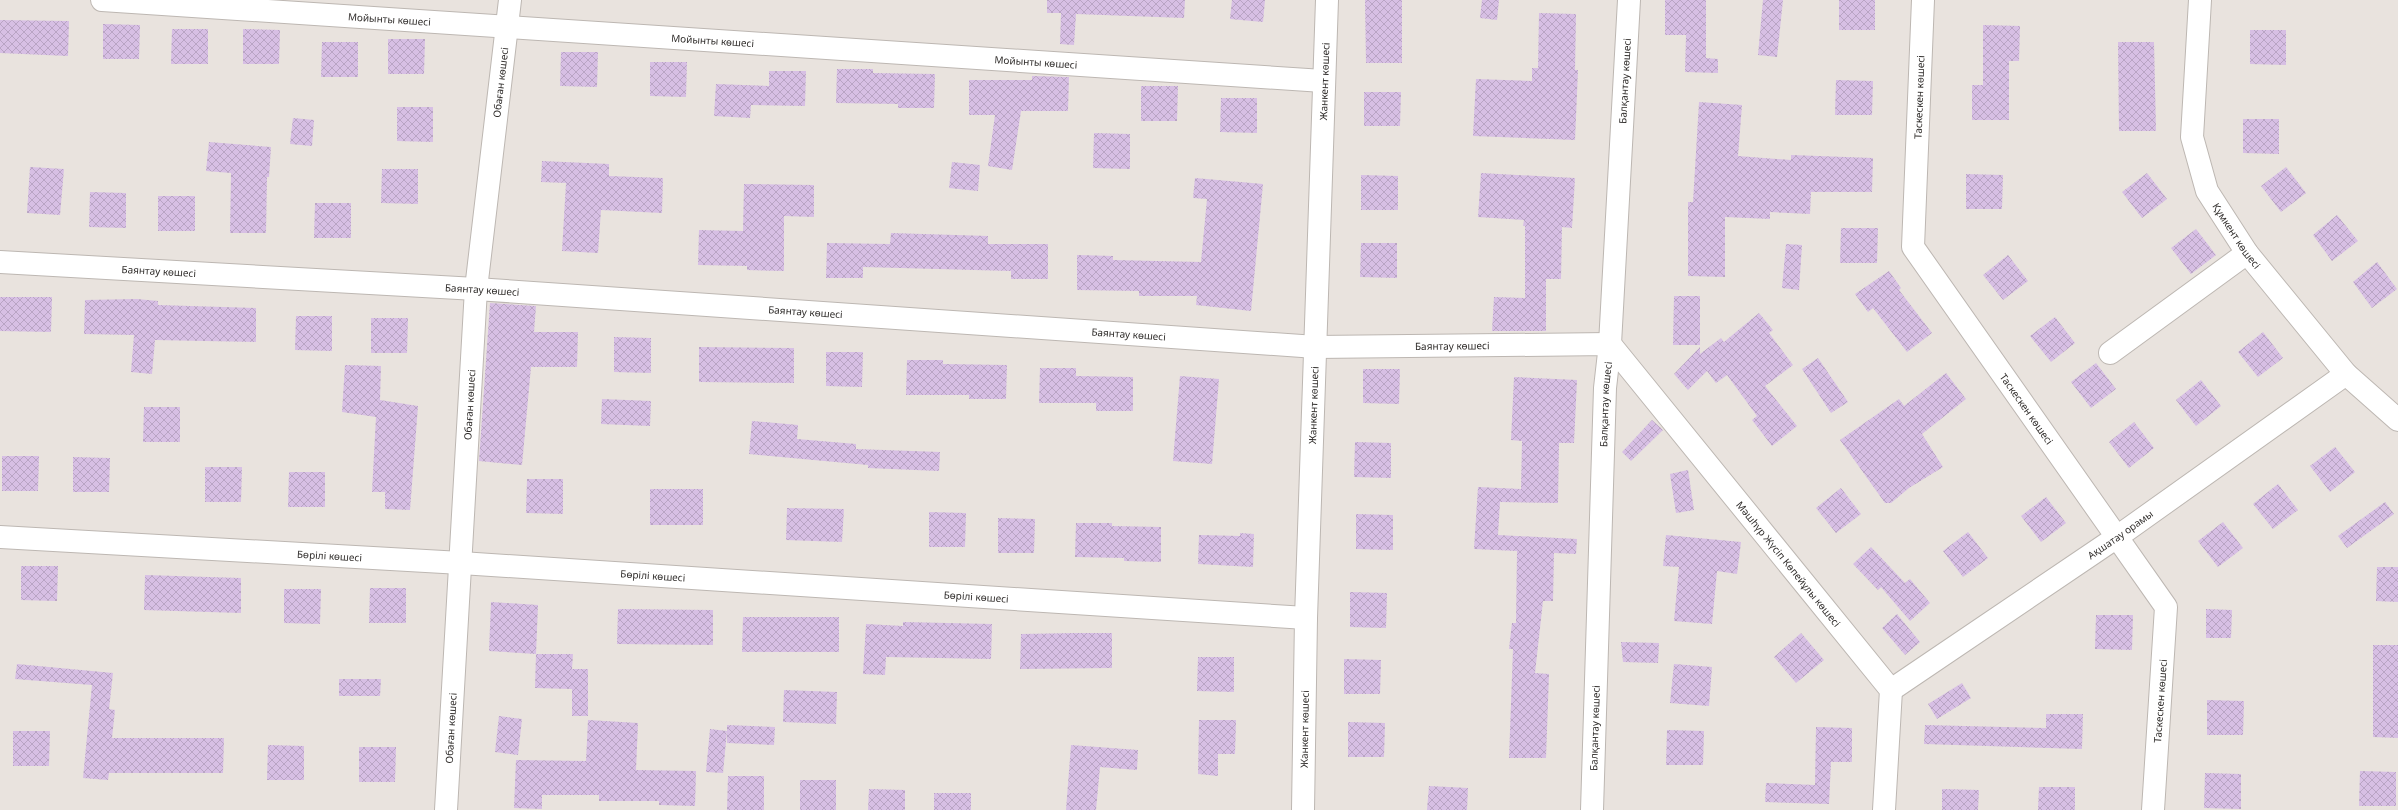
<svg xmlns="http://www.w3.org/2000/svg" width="2398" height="810" font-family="'Noto Sans',sans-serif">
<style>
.building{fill:url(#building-cross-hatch)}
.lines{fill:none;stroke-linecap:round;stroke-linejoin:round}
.minor-casing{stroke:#bdb7b2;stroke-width:24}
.minor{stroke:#fff;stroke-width:22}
.labels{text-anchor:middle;stroke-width:4;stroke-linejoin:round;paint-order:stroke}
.street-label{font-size:10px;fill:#302d2b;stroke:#fff}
</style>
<defs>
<pattern id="building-cross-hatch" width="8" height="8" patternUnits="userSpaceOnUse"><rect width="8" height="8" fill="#d7bfe4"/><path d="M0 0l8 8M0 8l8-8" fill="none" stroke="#b9a4c4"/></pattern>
</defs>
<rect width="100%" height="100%" fill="#e9e3de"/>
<g class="building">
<polygon points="1047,0 1185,0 1184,18 1076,14 1074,45 1060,44 1061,13 1047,13"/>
<polygon points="1232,0 1265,0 1263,22 1230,19"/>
<polygon points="1365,0 1402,0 1402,63 1366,63"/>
<polygon points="1482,0 1499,0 1497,20 1480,18"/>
<polygon points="1665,0 1706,0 1706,58 1718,59 1718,73 1685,72 1686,35 1665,35"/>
<polygon points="1763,0 1783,0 1777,57 1758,55"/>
<rect x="1839" y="0" width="36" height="30"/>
<polygon points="1539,13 1576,14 1575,70 1578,70 1575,140 1473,136 1476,79 1532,81 1532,68 1538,68"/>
<polygon points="0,20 69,21 68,56 0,53"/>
<polygon points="103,24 140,25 139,59 103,59"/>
<polygon points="1983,25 2020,26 2019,61 2009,61 2009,120 1972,120 1972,85 1983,85"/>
<polygon points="172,29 208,29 208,64 171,64"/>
<polygon points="243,29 280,30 279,64 243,64"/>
<polygon points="2250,30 2286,30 2286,65 2250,64"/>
<polygon points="388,39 425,39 424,74 388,74"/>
<polygon points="322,42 358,42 358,77 321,77"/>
<polygon points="2118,42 2154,42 2156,131 2119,131"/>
<polygon points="561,52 598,52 597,87 560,86"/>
<polygon points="650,62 687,62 686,97 650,96"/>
<polygon points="837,69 873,69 873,73 935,74 934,108 898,108 898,104 836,103"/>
<polygon points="769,71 806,71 805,106 751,105 750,118 714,116 716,84 769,86"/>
<polygon points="1032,76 1069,77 1068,111 1021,111 1012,170 988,166 995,115 969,115 969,80 1032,80"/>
<polygon points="1836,80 1873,81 1872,115 1835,115"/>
<polygon points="1141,86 1178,86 1177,121 1141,121"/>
<polygon points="1364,92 1401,92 1400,126 1364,126"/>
<polygon points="1221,98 1257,98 1257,133 1220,132"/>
<polygon points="1699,102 1742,105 1738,156 1791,160 1791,155 1873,158 1872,192 1811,192 1810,214 1770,212 1770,219 1725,217 1725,277 1688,276 1688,202 1693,202"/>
<polygon points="397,107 433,107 433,142 397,141"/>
<polygon points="293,118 314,120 312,146 290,144"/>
<polygon points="2243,119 2279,119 2279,154 2243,153"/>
<polygon points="1094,133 1130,134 1130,169 1093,168"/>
<polygon points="209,142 271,147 269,177 267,177 266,233 230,233 231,173 206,171"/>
<polygon points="542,161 609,164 609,176 663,178 662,213 601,210 598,253 562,251 566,183 541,182"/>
<polygon points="952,162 980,165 978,191 949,188"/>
<polygon points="30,167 64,169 60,215 27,213"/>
<polygon points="2286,167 2306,193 2281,212 2261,186"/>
<polygon points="382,169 418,169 418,204 381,203"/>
<polygon points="1481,173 1575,178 1572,228 1562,227 1561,279 1546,279 1546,331 1492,331 1494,297 1525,298 1525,226 1523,226 1524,220 1478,217"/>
<polygon points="2147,173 2167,199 2142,218 2122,192"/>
<polygon points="1966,174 2003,175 2002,209 1966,209"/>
<polygon points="1361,175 1398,176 1398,210 1361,210"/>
<polygon points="1195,178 1263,184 1251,311 1196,305 1197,296 1139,296 1139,291 1077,290 1077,255 1113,256 1113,260 1201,262 1207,199 1193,198"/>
<polygon points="744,184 814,185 814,217 784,216 784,271 747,270 747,266 698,265 699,230 743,231"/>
<polygon points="90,192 126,193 126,228 89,227"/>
<rect x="158" y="196" width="37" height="35"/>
<polygon points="315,203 351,203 351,238 314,238"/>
<polygon points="2337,215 2358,241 2332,261 2313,235"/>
<polygon points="1841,228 1878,228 1877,263 1840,263"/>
<polygon points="2196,229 2216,255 2191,274 2171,248"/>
<polygon points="891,233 988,236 988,244 1048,244 1048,279 1011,279 1011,271 863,267 863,278 826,278 827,243 890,244"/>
<polygon points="1361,243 1397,243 1397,278 1360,277"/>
<polygon points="1786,244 1802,245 1799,290 1782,288"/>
<polygon points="2008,255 2028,281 2003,300 1983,275"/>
<polygon points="2377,262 2397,289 2372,308 2353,282"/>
<polygon points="1889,271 1901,288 1899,290 1932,333 1907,352 1873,308 1868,312 1855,294"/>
<polygon points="1674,296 1700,296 1700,345 1673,345"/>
<polygon points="0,297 52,297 51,332 0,331"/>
<polygon points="137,299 158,301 158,305 256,308 256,342 155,340 152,374 131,372 134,335 84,334 85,300"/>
<polygon points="490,303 536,306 534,332 578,332 577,367 531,367 522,465 479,461"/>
<polygon points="1759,313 1773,330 1769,333 1793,365 1765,386 1797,426 1772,446 1752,420 1757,416 1727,375 1716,383 1707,371 1688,390 1674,374 1700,347 1700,354 1721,338 1724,342"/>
<polygon points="296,316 332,316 332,351 295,350"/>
<polygon points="2055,317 2075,343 2051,362 2030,336"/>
<polygon points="371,318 408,318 407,353 371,353"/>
<polygon points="2263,332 2283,358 2258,377 2238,352"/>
<polygon points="614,337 651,338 651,373 614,372"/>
<polygon points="699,347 794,348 794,383 699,382"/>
<polygon points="826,352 863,352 862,387 826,386"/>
<polygon points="1818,358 1848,402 1831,413 1802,369"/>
<polygon points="907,360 943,360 943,364 1007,365 1006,399 969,399 969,395 906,395"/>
<polygon points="2096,363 2116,389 2091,408 2071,382"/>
<polygon points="345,365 381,366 380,400 418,406 410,510 385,509 385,492 372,492 376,417 342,412"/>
<polygon points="1040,368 1076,368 1076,376 1133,377 1133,411 1096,411 1096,403 1039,403"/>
<polygon points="1363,369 1400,369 1399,404 1363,403"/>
<polygon points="1946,373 1966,399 1922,434 1943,467 1909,488 1891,503 1885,503 1840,440 1899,399 1904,406"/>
<polygon points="1180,376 1219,379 1212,464 1173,461"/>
<polygon points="1514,377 1577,380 1574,443 1559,443 1558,503 1500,502 1498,535 1577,539 1576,554 1554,553 1553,601 1543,601 1535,673 1549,674 1546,758 1509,758 1513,649 1509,649 1512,623 1516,623 1517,551 1474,549 1478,487 1521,489 1522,441 1511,440"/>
<polygon points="2201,380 2221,406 2196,426 2176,400"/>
<polygon points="602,399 651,401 650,426 601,424"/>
<polygon points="144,407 180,407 180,442 143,442"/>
<polygon points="1652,420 1663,430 1631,461 1622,452"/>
<polygon points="752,421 798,425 797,439 856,444 856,449 940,452 939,471 868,468 868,465 749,454"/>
<polygon points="2134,422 2154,448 2129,468 2109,442"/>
<polygon points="1355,442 1391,443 1391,478 1354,477"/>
<polygon points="2335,447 2355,472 2330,492 2310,466"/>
<polygon points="2,456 39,456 38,491 2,491"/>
<polygon points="73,457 110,458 109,492 73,492"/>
<polygon points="205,467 242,467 241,502 205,502"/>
<polygon points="1688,470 1694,510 1676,513 1670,474"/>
<polygon points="289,472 325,472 325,507 288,507"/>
<polygon points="527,479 563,479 563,514 526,513"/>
<polygon points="2278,484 2298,510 2273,529 2253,504"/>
<polygon points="1841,488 1861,514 1836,533 1816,508"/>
<rect x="650" y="489" width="53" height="36"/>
<polygon points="2046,497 2066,523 2041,542 2021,516"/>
<polygon points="2385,502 2394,514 2347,548 2338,536"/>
<polygon points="787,508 844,509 842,542 786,540"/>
<polygon points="929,512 966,513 965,547 929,547"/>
<polygon points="1356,514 1393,515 1393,550 1356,549"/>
<polygon points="998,518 1035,519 1034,553 998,553"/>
<polygon points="2223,522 2243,548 2218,567 2198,541"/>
<polygon points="1076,523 1112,523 1112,526 1161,527 1161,562 1124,561 1124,558 1075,557"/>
<polygon points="1968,532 1988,558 1963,577 1943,551"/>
<polygon points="1240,533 1254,534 1253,567 1198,564 1199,535 1240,536"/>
<polygon points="1666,535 1741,542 1737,574 1717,571 1712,624 1674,621 1679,567 1663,566"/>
<polygon points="1871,547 1905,583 1910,579 1930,603 1910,621 1881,587 1878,590 1853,564"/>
<polygon points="21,566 58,566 57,601 21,600"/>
<polygon points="2377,567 2398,567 2398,602 2376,601"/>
<polygon points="145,575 241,578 241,613 144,610"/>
<polygon points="370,588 406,588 406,623 369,623"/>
<polygon points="284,589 321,589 320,624 284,623"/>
<polygon points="1350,592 1387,593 1386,628 1350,627"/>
<polygon points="491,602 538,605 536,654 489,651"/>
<polygon points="618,609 713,610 713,645 617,644"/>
<polygon points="2206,609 2232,610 2231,638 2206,638"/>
<polygon points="1897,614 1920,642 1905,655 1882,628"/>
<polygon points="2096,615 2133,615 2132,650 2095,649"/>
<polygon points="743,617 839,617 839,652 742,652"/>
<polygon points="903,622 992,624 991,659 886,657 885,675 863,674 866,624 903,626"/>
<polygon points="1076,633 1112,633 1112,668 1020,669 1021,634"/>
<polygon points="1801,633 1824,660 1796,683 1774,657"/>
<polygon points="1621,642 1659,643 1658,663 1623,662"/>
<polygon points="2373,645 2398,645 2398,738 2373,737"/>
<polygon points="536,654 573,654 572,669 588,669 588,716 572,716 572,689 535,688"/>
<polygon points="1198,657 1234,657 1234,692 1197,691"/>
<polygon points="1344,659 1381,660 1380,694 1344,694"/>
<polygon points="17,664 113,673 109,709 115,710 112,738 224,738 223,773 109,773 108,780 83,778 92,685 15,679"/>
<polygon points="1674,664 1712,667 1709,706 1670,703"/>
<polygon points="339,679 381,679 380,696 339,696"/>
<polygon points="1962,683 1971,698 1937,719 1928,704"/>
<polygon points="784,690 837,692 836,724 783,722"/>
<polygon points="2207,700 2244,701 2243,735 2207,735"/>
<polygon points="2046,714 2083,714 2082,749 1924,744 1925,725 2046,728"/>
<polygon points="499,716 522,719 518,755 495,752"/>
<polygon points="588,720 638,723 636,770 696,771 695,806 659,805 659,801 599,801 599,795 542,795 542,809 514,808 516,760 586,761"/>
<polygon points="1199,720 1236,720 1235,754 1218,754 1218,776 1198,774"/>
<polygon points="1348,722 1385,723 1384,757 1348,757"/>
<polygon points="727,725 775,727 774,745 727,743"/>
<polygon points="1816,727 1852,728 1852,762 1831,762 1829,804 1765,802 1766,783 1815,785"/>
<polygon points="710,729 727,731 723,773 706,772"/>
<polygon points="1667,730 1704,731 1703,765 1666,765"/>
<polygon points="13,731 50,731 49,766 13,766"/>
<polygon points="268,745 304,746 304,780 267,780"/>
<polygon points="1071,745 1138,750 1137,770 1100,767 1096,810 1066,810"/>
<polygon points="359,747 396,747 395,782 359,782"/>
<polygon points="2360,771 2396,772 2396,806 2359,806"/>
<polygon points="2205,773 2241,774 2241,809 2204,808"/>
<polygon points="728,776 764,776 764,810 727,810"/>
<rect x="800" y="780" width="36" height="30"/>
<polygon points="1429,786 1468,788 1467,810 1427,810"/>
<polygon points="2039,787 2075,787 2075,810 2038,810"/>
<polygon points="869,789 905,790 905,810 868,810"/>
<polygon points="1942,789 1979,790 1978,810 1942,810"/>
<rect x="934" y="793" width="37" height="17"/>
</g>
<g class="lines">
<g class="minor-casing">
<g id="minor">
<path id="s1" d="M102 0 1323 81"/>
<path id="s2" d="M1923 0 1913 247 2166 607 2153 810"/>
<path id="s3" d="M2200 0 2192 137 2207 191 2247 253 2346 374 2398 420"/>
<path id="s4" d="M0 262 476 289 1316 347 1610 344 1891 690 1884 810"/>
<polyline points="2110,353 2247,253"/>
<path id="s5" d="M0 537 461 563 1306 618"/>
<path id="s6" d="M1891 690 2117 537 2346 374"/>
<path id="s7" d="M446 810 476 289 510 0"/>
<path id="s8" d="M1303 810 1306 618 1327 0"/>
<path id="s9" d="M1592 810 1605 388 1610 344 1629 0"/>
</g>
</g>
<use href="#minor" class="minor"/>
</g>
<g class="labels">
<g class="street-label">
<text dy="4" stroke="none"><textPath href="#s1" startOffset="288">Мойынты көшесі</textPath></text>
<text dy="4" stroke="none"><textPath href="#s1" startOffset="612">Мойынты көшесі</textPath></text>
<text dy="4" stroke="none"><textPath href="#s1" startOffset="936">Мойынты көшесі</textPath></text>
<text dy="4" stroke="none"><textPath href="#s8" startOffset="729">Жанкент көшесі</textPath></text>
<text dy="4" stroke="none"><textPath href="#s9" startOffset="730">Балқантау көшесі</textPath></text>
<text dy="4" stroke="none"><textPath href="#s7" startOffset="730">Обаған көшесі</textPath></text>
<text transform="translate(1919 97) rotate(-88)" y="4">Таскескен көшесі</text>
<text dy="4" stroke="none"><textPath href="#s3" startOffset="247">Құмкент көшесі</textPath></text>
<text dy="4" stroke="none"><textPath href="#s4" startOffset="159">Баянтау көшесі</textPath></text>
<text dy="4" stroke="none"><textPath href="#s4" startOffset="483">Баянтау көшесі</textPath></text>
<text dy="4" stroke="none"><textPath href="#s4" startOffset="807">Баянтау көшесі</textPath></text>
<text dy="4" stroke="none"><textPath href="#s4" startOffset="1131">Баянтау көшесі</textPath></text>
<text dy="4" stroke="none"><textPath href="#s4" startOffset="1455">Баянтау көшесі</textPath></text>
<text dy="4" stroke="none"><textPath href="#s7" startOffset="406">Обаған көшесі</textPath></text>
<text dy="4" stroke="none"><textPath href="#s8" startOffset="405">Жанкент көшесі</textPath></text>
<text dy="4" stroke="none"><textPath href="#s9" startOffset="406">Балқантау көшесі</textPath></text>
<text dy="4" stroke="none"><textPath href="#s2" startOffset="445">Таскескен көшесі</textPath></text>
<text dy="4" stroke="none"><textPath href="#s6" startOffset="277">Ақшатау орамы</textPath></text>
<text dy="4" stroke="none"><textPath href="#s5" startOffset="330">Бөрілі көшесі</textPath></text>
<text dy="4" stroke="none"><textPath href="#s4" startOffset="1896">Мәшһүр Жүсіп Көпейұлы көшесі</textPath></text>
<text dy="4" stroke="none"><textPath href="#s5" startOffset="654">Бөрілі көшесі</textPath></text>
<text dy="4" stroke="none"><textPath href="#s5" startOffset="978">Бөрілі көшесі</textPath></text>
<text transform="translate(2160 701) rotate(-86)" y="4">Таскескен көшесі</text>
<text dy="4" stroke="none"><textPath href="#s7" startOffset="82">Обаған көшесі</textPath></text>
<text dy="4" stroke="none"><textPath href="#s8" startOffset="81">Жанкент көшесі</textPath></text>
<text dy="4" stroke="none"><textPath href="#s9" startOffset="82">Балқантау көшесі</textPath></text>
</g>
</g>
</svg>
